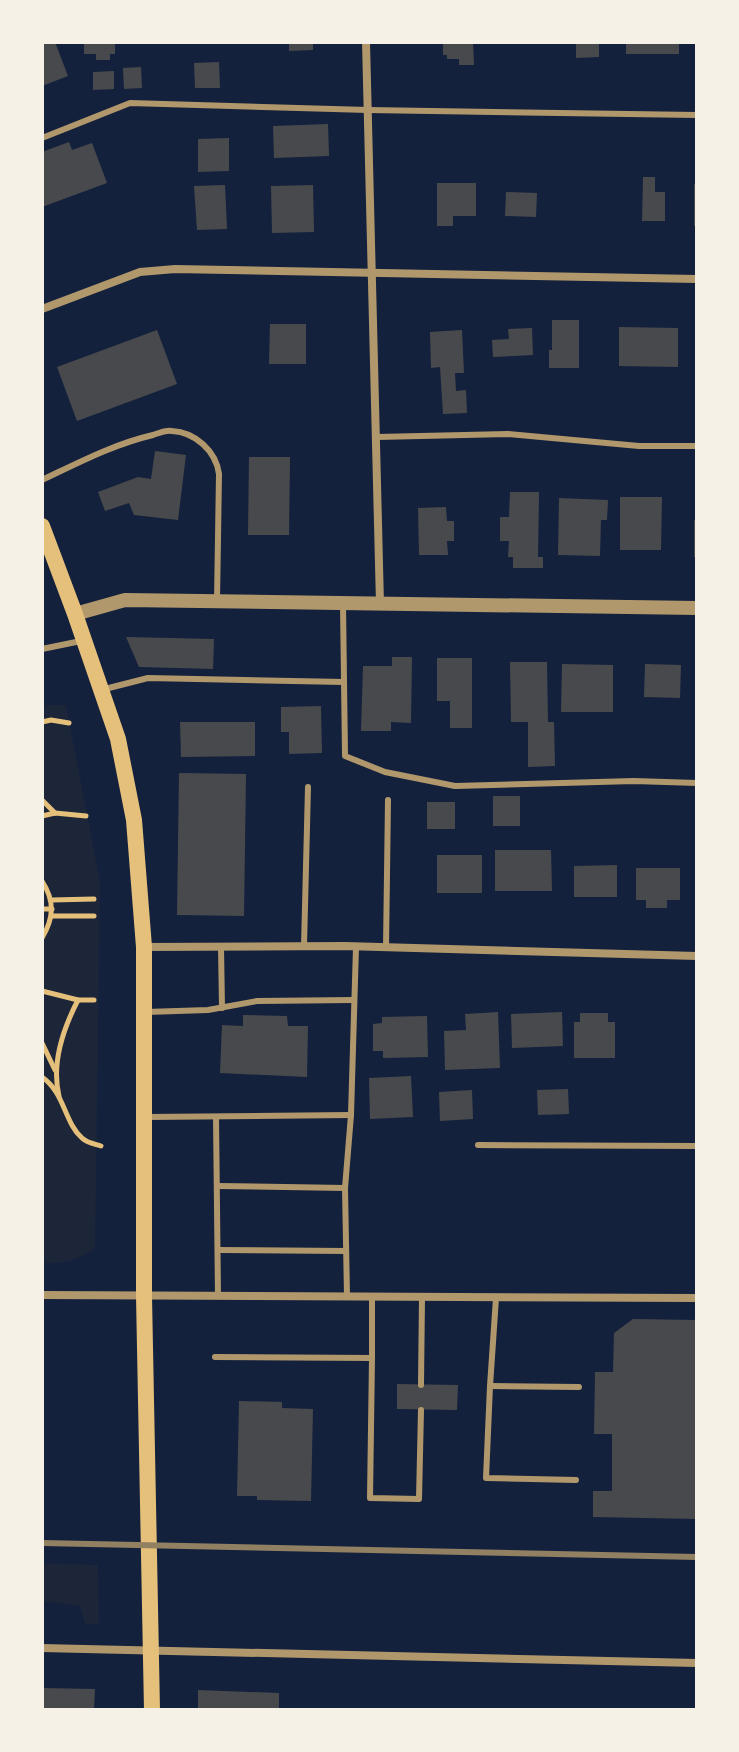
<svg xmlns="http://www.w3.org/2000/svg" width="739" height="1752" font-family="'Space Grotesk',sans-serif">
<style>
.green{fill:#1d2539}
.building{fill:#48494c}
.lines{fill:none;stroke-linecap:round;stroke-linejoin:round}
.path{stroke:#e5c07b;stroke-width:5}
.service{stroke:#b1986c;stroke-width:6}
.minor{stroke:#b1986c;stroke-width:8}
.tertiary{stroke:#b1986c;stroke-width:14}
.secondary{stroke:#e5c07b;stroke-width:16}
.rail{stroke:#918062;stroke-width:6}
</style>
<rect width="100%" height="100%" fill="#14213d"/>
<g class="green">
<path d="M42 705H66L100 882 95 1248C78 1261 63 1263 42 1263Z"/>
<polygon points="42,1563 98,1565 99,1624 85,1624 80,1606 42,1601"/>
</g>
<g class="building">
<polygon points="42,42 55,42 68,76 42,86"/>
<polygon points="84,42 115,42 115,54 110,54 110,60 96,60 96,54 84,54"/>
<polygon points="289,42 313,42 313,50 289,51"/>
<polygon points="443,42 473,42 474,65 459,65 459,59 447,59 447,55 443,55"/>
<polygon points="576,42 599,42 599,57 576,58"/>
<rect x="626" y="42" width="53" height="12"/>
<polygon points="219,62 220,88 195,88 194,63"/>
<polygon points="141,67 142,88 124,89 123,68"/>
<polygon points="114,71 114,89 93,90 93,72"/>
<polygon points="328,124 329,156 274,158 273,126"/>
<polygon points="229,138 229,171 198,172 198,139"/>
<polygon points="69,142 72,150 92,143 107,183 42,207 42,152"/>
<polygon points="643,177 655,177 655,192 665,192 665,221 642,221"/>
<polygon points="437,183 476,183 476,216 453,216 453,226 437,226"/>
<rect x="694" y="184" width="3" height="42"/>
<polygon points="225,185 227,229 197,230 194,186"/>
<polygon points="313,185 314,232 272,233 271,186"/>
<polygon points="506,192 537,193 536,217 505,216"/>
<polygon points="552,320 579,320 579,368 549,368 549,350 552,350"/>
<polygon points="270,324 306,324 306,364 269,364"/>
<polygon points="619,327 678,328 678,367 619,366"/>
<polygon points="532,328 533,355 493,357 492,340 509,339 508,329"/>
<polygon points="157,330 177,384 77,421 57,367"/>
<polygon points="462,330 464,373 455,373 456,391 466,390 467,413 443,414 440,367 431,368 430,332"/>
<polygon points="155,451 186,455 178,520 134,515 129,503 105,511 98,492 138,477 151,479"/>
<polygon points="249,457 290,457 289,535 248,535"/>
<polygon points="510,492 539,492 538,557 543,557 543,568 513,568 513,557 508,557 509,541 500,541 500,517 509,517"/>
<polygon points="620,497 662,497 661,550 620,550"/>
<polygon points="559,498 608,500 607,520 601,520 600,556 558,555"/>
<polygon points="446,507 447,521 454,521 454,541 447,541 448,555 419,555 418,508"/>
<rect x="694" y="520" width="3" height="37"/>
<polygon points="126,637 214,639 213,669 139,667"/>
<polygon points="392,657 412,657 411,723 391,722 391,731 361,731 363,666 392,666"/>
<polygon points="437,658 472,658 472,728 450,728 450,701 437,701"/>
<polygon points="510,662 547,662 548,722 554,722 555,766 528,767 528,722 511,722"/>
<polygon points="562,664 613,665 613,712 561,712"/>
<polygon points="645,664 681,665 680,698 644,697"/>
<polygon points="321,706 322,753 289,754 289,732 281,732 281,707"/>
<polygon points="180,722 255,722 255,756 181,757"/>
<polygon points="179,773 246,774 244,916 177,915"/>
<rect x="493" y="796" width="27" height="30"/>
<rect x="427" y="802" width="28" height="27"/>
<polygon points="495,850 551,850 552,891 495,891"/>
<rect x="437" y="855" width="45" height="38"/>
<polygon points="617,865 617,897 574,897 574,866"/>
<polygon points="636,868 680,868 680,900 667,900 667,908 646,908 646,900 636,900"/>
<polygon points="498,1012 500,1068 445,1070 444,1031 466,1030 465,1014"/>
<polygon points="562,1012 563,1046 512,1048 511,1014"/>
<polygon points="580,1013 608,1013 608,1022 615,1022 615,1058 574,1058 574,1022 580,1022"/>
<polygon points="243,1015 287,1016 288,1026 308,1026 307,1077 220,1073 222,1025 243,1026"/>
<polygon points="427,1016 428,1057 383,1058 383,1051 373,1051 373,1024 382,1023 382,1017"/>
<polygon points="411,1076 413,1117 370,1119 369,1078"/>
<polygon points="568,1089 569,1114 538,1115 537,1090"/>
<polygon points="472,1090 473,1119 440,1121 439,1092"/>
<polygon points="633,1319 697,1320 697,1519 593,1517 593,1491 612,1491 612,1434 594,1434 595,1372 613,1372 614,1333"/>
<polygon points="397,1384 458,1385 457,1410 397,1409"/>
<polygon points="239,1401 282,1402 282,1408 313,1409 311,1501 257,1500 257,1496 237,1496"/>
<polygon points="42,1688 95,1689 94,1710 42,1710"/>
<polygon points="198,1690 279,1693 279,1710 198,1710"/>
</g>
<g class="lines">
<g class="path">
<polyline points="42,722 51,720 69,723"/>
<polyline points="42,800 55,813"/>
<polyline points="42,816 55,813 86,816"/>
<path d="M42 881C55 901 54 918 42 938"/>
<polyline points="52,900 94,899"/>
<polyline points="42,909 52,909"/>
<polyline points="52,916 94,916"/>
<polyline points="42,991 78,1000 94,1000"/>
<polyline points="42,1043 55,1070"/>
<path d="M42 1077C65 1093 64 1122 82 1138 87 1143 95 1144 101 1146"/>
<path d="M59 1096C51 1063 63 1029 78 1000"/>
</g>
<g class="service">
<polyline points="42,138 130,103 368,110 697,115"/>
<polyline points="377,437 508,434 639,446 697,446"/>
<path d="M42 480C78 463 114 444 153 435 159 433 166 430 172 431 195 432 216 451 219 474L217 601"/>
<polyline points="343,604 345,756 385,772 455,786 634,781 697,783"/>
<polyline points="42,649 81,641"/>
<polyline points="101,690 148,678 344,682"/>
<polyline points="304,946 308,787"/>
<polyline points="221,947 222,1008"/>
<polyline points="386,948 388,800"/>
<polyline points="146,1012 208,1010 257,1001 353,1000"/>
<polyline points="147,1117 351,1115"/>
<polyline points="216,1117 218,1296"/>
<polyline points="478,1145 697,1146"/>
<polyline points="217,1186 345,1188"/>
<polyline points="218,1250 346,1251"/>
<polyline points="347,1296 345,1188 351,1115 356,947"/>
<polyline points="496,1298 490,1386 486,1478 576,1480"/>
<polyline points="215,1357 372,1358 372,1297"/>
<polyline points="372,1358 370,1498 419,1499 421,1410"/>
<polyline points="421,1385 422,1297"/>
<polyline points="490,1386 579,1387"/>
</g>
<g class="minor">
<polyline points="366,42 380,604"/>
<polyline points="42,309 140,272 175,269 697,279"/>
<polyline points="144,947 345,946 697,956"/>
<polyline points="42,1295 697,1298"/>
<polyline points="42,1648 697,1663"/>
</g>
<polyline class="tertiary" points="75,614 125,600 697,608"/>
<polyline class="secondary" points="42,526 75,614 118,739 134,820 144,947 144,1296 152,1710"/>
<polyline class="rail" points="42,1543 697,1557"/>
</g>
<rect width="739" height="1752" fill="none" stroke="#f6f1e7" stroke-width="88"/>
</svg>
